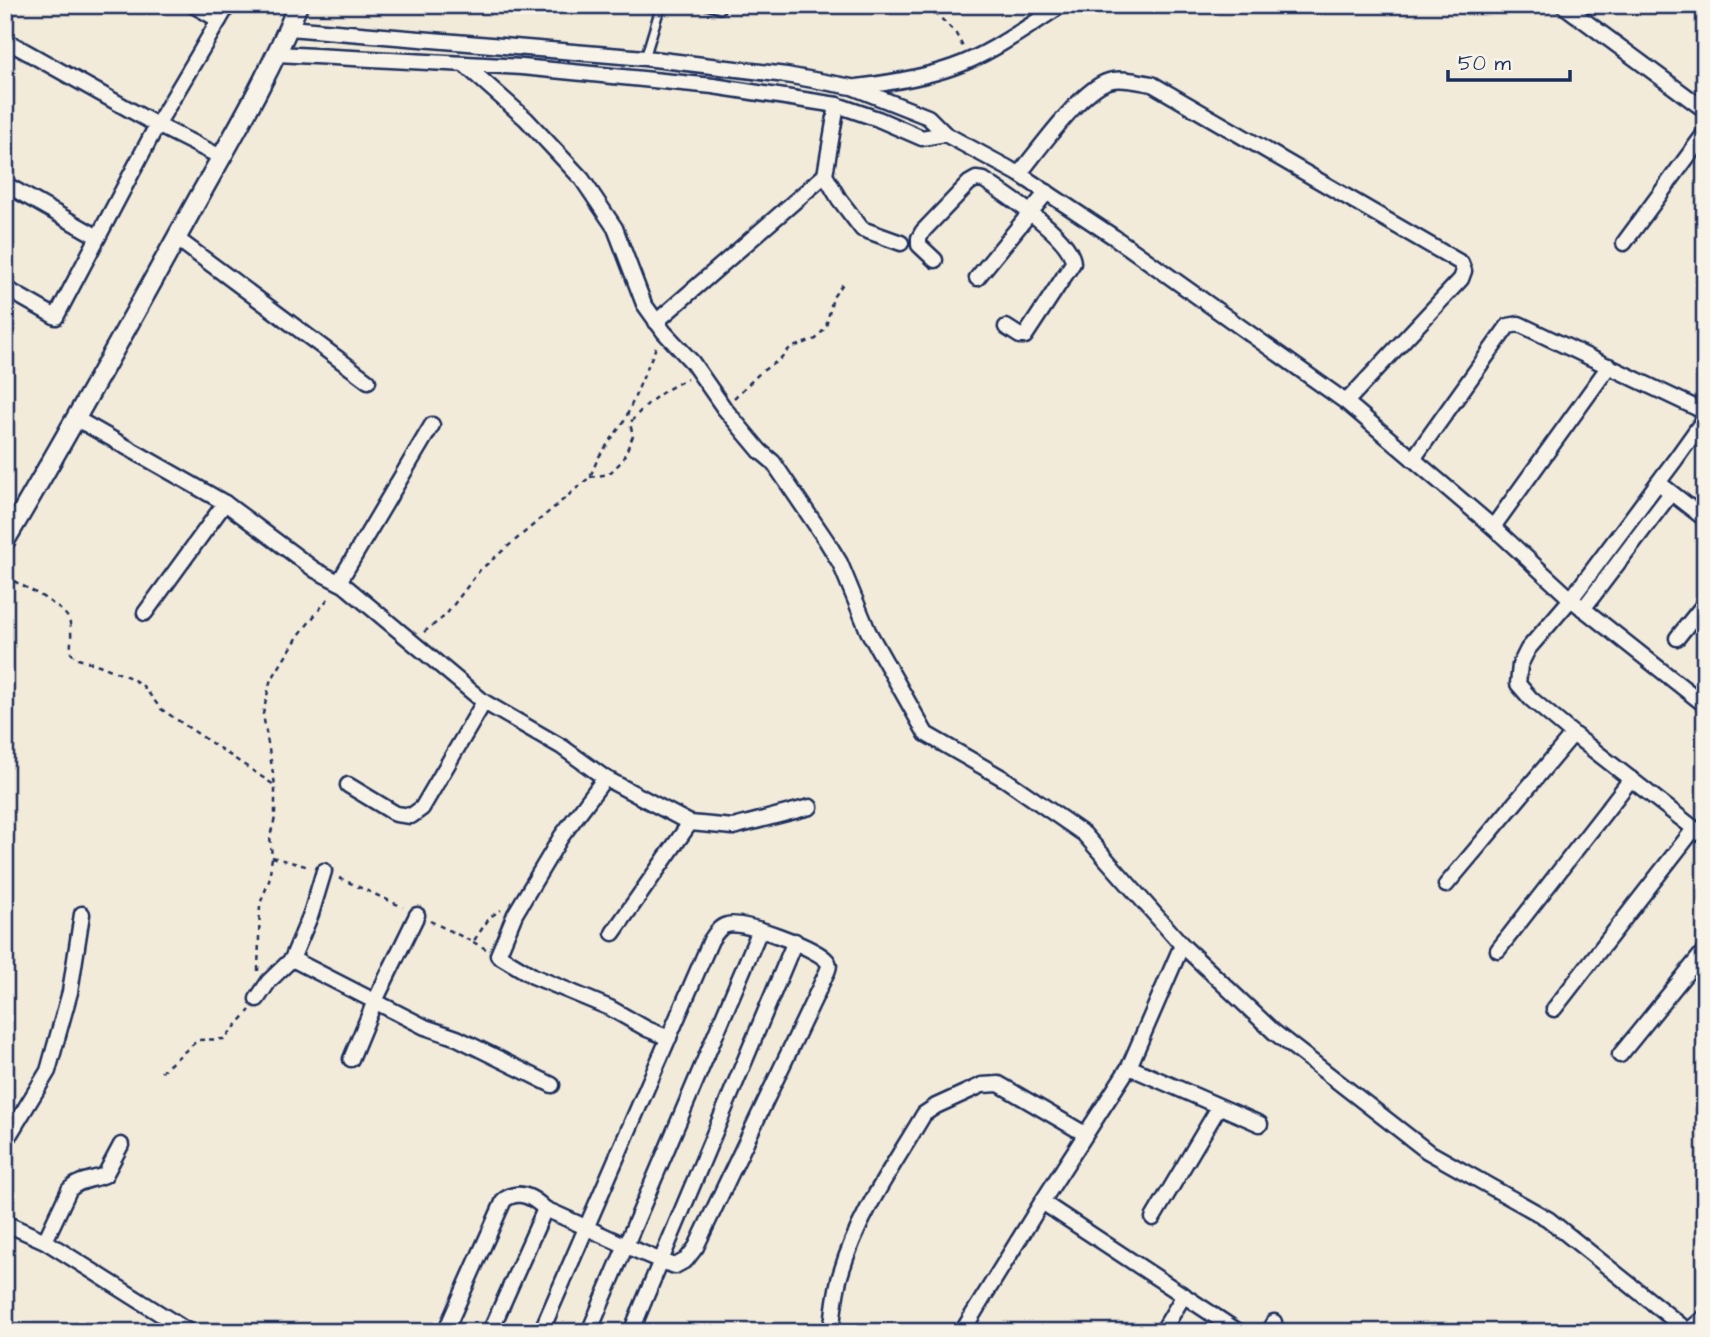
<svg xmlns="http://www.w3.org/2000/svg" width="1710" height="1337" font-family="'Architects Daughter',sans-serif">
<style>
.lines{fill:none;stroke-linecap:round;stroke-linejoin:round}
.service-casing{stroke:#1b2f5e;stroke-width:12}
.minor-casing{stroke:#1b2f5e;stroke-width:19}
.tertiary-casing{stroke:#1b2f5e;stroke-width:23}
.path{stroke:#1b2f5e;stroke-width:2.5;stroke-dasharray:5 5;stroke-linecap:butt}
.service{stroke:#f7f3e8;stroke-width:7}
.minor{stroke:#f7f3e8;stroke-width:14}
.tertiary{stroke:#f7f3e8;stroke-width:18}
</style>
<rect width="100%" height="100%" fill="#f3ebd9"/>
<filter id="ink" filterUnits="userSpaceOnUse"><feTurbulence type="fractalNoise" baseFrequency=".0143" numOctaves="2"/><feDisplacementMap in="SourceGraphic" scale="14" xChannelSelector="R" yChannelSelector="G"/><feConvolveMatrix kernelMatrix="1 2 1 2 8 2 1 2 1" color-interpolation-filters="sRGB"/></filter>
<g filter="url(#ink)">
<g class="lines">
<g class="service-casing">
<g id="service">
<polyline points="706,5 720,9"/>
<polyline points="645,58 661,5"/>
</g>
</g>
<g class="minor-casing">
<g id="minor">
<polyline points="193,5 219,20"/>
<polyline points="1563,5 1705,110"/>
<polyline points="289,28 645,58 786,75 852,87 928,117 945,134 1019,174 1114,237 1346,402 1493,527 1571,599 1705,705"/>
<polyline points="5,40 157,125 221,157"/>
<polyline points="277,54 522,67 713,86 837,105 878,119 922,138 945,134"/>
<polyline points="464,64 526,119 582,179 615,228 644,304 664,332 692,362 724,408 760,451 773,462 826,540 840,563 868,631 926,734 1006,780 1084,834 1182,945 1274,1032 1427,1151 1548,1219 1689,1332"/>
<path d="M857 87C889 83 922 78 953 67 991 54 1028 26 1062 5"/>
<polyline points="837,105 825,175 839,199 862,229 901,243"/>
<path d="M1019 174C1038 151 1082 88 1109 81 1120 77 1140 82 1152 84L1461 263 1464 271 1461 279 1346 402"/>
<polyline points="5,184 98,237"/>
<polyline points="176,238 368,381"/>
<polyline points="1624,243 1705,133"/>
<path d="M935 260 919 245V238L923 231 969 183 976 179 984 180C1006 195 1072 237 1073 263L1025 336H1020L1006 327"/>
<polyline points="977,278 1047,192"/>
<polyline points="5,288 56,317 157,125 228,5"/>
<polyline points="656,322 825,175"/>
<polyline points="1705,418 1675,460 1571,599 1528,649 1520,665 1518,684 1531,699 1573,734 1705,837"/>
<polyline points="77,419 225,503 315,570 344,585 484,702 562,747 605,778 690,823 733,827 810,807"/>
<polyline points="1413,459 1508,326 1519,324 1705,412"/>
<polyline points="1664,487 1705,519"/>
<polyline points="1493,527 1609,366"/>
<polyline points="339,582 432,425"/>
<polyline points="1583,609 1671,493"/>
<polyline points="145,613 225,503"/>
<polyline points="1677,638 1705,603"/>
<polyline points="605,778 561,837 515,914 498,955 533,976 610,1008 647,1029 669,1038"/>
<polyline points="348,785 396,814 411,816 422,808 484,702"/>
<polyline points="1446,885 1573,734"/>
<polyline points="613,933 690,823"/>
<polyline points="1498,950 1631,779"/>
<polyline points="292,959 425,1027 457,1038 552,1085"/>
<polyline points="257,999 269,981 292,959 311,914 324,871"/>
<polyline points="1554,1009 1694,829"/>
<polyline points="1620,1055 1705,950"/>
<polyline points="351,1059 375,1001 417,915"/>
<polyline points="1129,1067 1260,1124"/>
<polyline points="5,1142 48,1071 70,992 82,914"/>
<polyline points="1042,1202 1239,1332"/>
<polyline points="1153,1218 1219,1107"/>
<polyline points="5,1223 45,1241 189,1332"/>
<path d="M45 1241 69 1190C78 1180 92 1180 105 1175L121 1145"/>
<path d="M445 1332 504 1200C519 1189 533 1197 545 1209"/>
<path d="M490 1332 545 1209C588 1227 630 1250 675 1266L686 1260 696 1247 827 972C829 967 830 965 827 961 817 948 743 920 727 925 719 927 716 933 711 940L541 1332"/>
<polyline points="589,1332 760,930"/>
<polyline points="631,1332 795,941"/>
<path d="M831 1332C834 1312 835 1291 841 1273 858 1215 894 1165 924 1114L936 1106 982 1085 999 1084 1085 1134"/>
<polyline points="962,1332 1042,1202 1129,1067 1182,945"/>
<polyline points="1162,1332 1184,1295"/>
<polyline points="1268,1332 1274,1322"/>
<polyline points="1687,1332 1705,1317"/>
</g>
</g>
<g class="tertiary-casing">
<path id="tertiary" d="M5 541C68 434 128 326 188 217 226 148 268 79 298 5"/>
</g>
<g class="path">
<polyline points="927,5 955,32 963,47"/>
<polyline points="734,398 761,372 779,360 790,348 816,339 826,327 833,297 845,281"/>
<path d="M590 477 609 474 622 461 633 436 630 423C648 401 662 391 687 379"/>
<path d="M5 577C19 583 65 607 69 620 73 630 70 643 71 653L78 659 99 665 131 678 143 686 161 709 274 785"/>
<polyline points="424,632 445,616 480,570 590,477 598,458 625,420 656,347"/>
<polyline points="272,857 309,867"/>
<polyline points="339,878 403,907"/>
<polyline points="430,921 473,942 490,917 501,910"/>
<polyline points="473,942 486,949"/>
<polyline points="258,971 260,904 269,881 272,857 270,836 275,818 275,785 263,714 270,682 299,635 331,595"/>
<polyline points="161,1072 198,1040 224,1039 250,1010"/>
</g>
<use href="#service" class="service"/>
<use href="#minor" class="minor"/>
<use href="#tertiary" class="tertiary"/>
</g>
</g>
<rect width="1710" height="1337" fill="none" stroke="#f7f3e8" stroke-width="28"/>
<rect x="14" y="14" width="1682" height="1309" fill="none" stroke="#1b2f5e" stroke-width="2.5" filter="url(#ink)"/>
<path d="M1448 70v10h122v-10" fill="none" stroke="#1b2f5e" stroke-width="3.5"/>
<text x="1458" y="70" font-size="21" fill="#1b2f5e" stroke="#f7f3e8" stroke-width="5" paint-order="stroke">50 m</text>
</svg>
